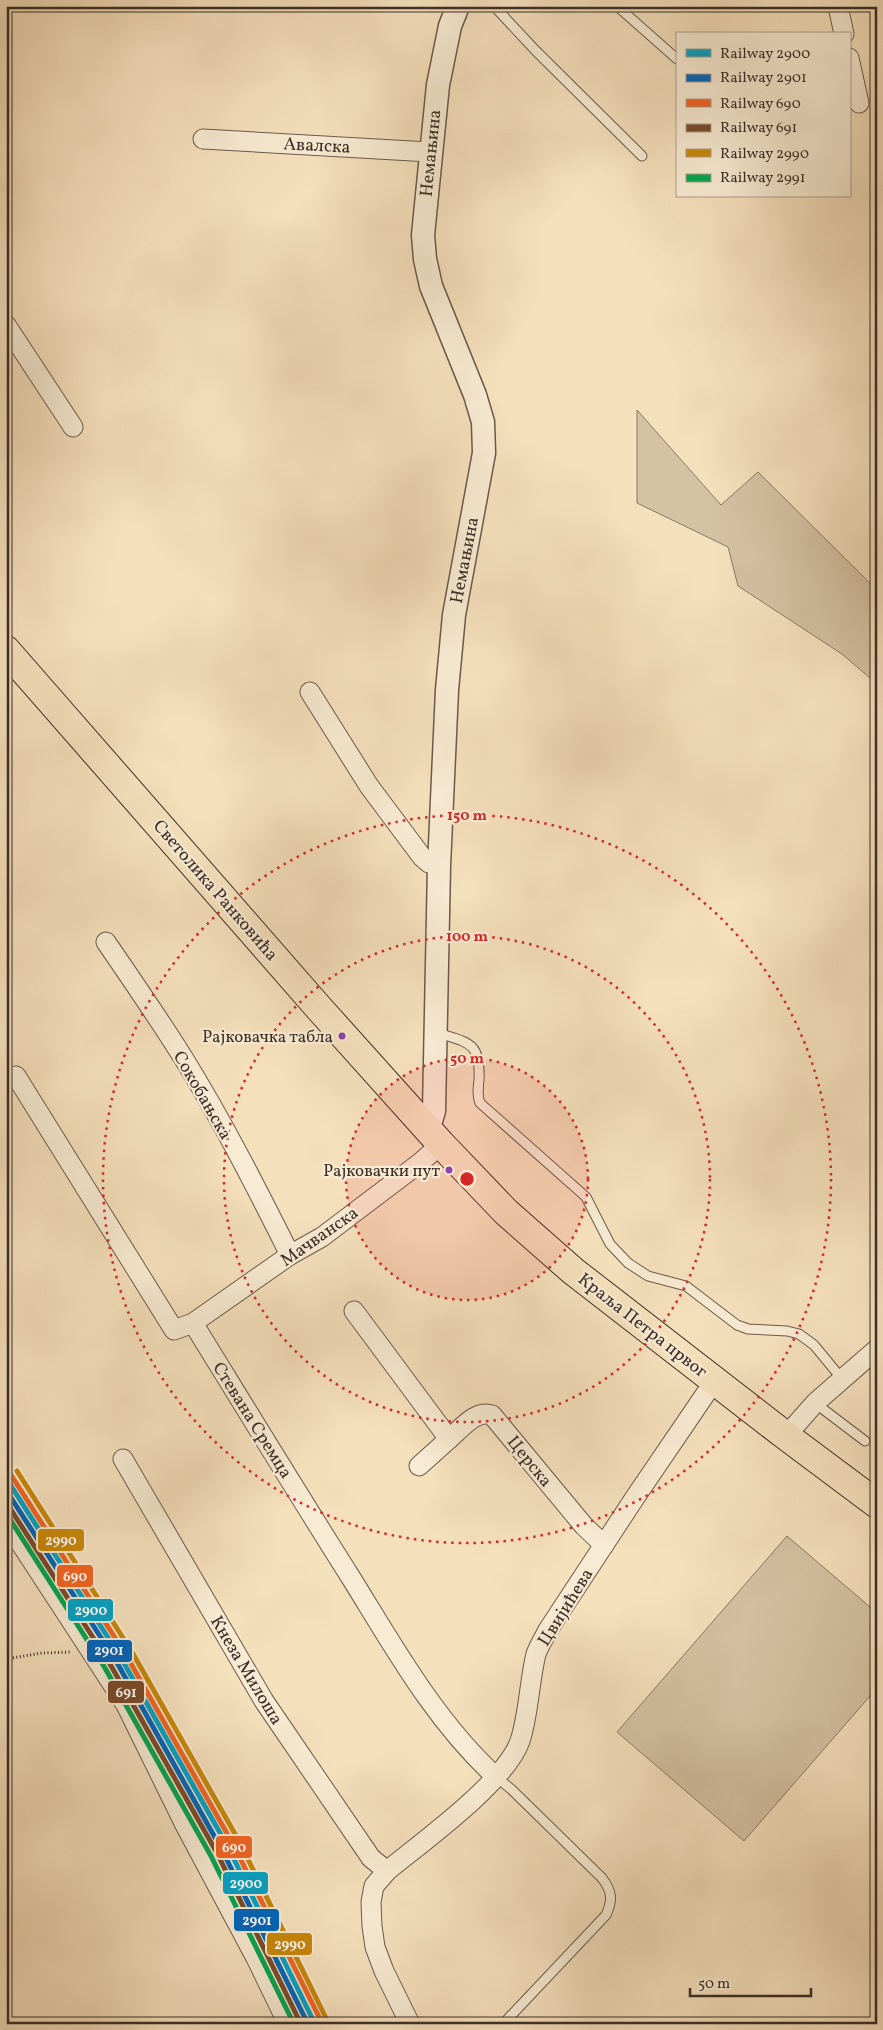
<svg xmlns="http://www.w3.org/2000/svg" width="883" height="2030" font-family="Vollkorn,serif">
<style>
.green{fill:#d5c2a3;stroke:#887866}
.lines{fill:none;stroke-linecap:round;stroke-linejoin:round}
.service-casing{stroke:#6a5a4d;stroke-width:11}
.minor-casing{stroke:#6a5a4d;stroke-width:21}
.tertiary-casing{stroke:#6a5a4d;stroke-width:25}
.primary-casing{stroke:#3b2e28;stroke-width:30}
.path{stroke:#3b2e28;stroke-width:3;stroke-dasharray:1 2.5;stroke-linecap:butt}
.service{stroke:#f8ebd3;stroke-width:9}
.minor{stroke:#f8ebd3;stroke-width:19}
.tertiary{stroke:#f8ebd3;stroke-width:22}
.primary{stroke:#f5e0bc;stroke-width:28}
.rail-1-casing{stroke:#f8ebd3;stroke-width:9}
.rail-2-casing{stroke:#f8ebd3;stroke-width:9}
.rail-3-casing{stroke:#f8ebd3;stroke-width:9}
.rail-4-casing{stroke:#f8ebd3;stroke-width:9}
.rail-5-casing{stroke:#f8ebd3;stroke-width:9}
.rail-6-casing{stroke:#f8ebd3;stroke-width:9}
.rail-1{stroke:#03a3c6;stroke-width:5}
.rail-2{stroke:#0065bd;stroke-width:5}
.rail-3{stroke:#f26522;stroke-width:5}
.rail-4{stroke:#7a4b2a;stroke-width:5}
.rail-5{stroke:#c8880a;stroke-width:5}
.rail-6{stroke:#00a651;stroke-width:5}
.ring{fill:none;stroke:#d62828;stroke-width:2.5;stroke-dasharray:2.5 5}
.bus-dot{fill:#8e44ad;stroke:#f8ebd3;stroke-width:2}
.labels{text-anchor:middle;stroke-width:4.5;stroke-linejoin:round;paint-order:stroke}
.bus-label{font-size:17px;fill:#3b2e28;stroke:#f8ebd3;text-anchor:end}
.street-label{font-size:18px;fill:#3b2e28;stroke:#f8ebd3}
.centre{fill:#d62828;stroke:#f8ebd3;stroke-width:2.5}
.ring-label{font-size:15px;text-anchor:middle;font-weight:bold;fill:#d62828;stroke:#f8ebd3;stroke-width:4.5;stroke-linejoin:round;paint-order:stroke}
.line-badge{stroke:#f8ebd3;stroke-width:2}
.badge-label{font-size:14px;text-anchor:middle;font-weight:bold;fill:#fff}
</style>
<rect width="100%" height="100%" fill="#f5e0bc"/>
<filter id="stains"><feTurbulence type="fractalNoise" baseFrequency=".004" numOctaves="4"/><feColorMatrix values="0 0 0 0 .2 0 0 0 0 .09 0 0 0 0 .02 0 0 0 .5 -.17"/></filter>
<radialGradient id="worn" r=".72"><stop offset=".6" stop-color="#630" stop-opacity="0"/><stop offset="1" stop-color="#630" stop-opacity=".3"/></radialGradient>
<g class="green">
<polygon points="637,410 721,505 758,472 877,590 877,684 842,654 738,586 728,547 637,503"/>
<polygon points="787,1536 877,1613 877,1688 744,1841 617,1732"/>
</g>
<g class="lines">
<g class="service-casing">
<g id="service">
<polyline points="494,6 535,50 642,156"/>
<polyline points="617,6 677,59"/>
<path d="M435 1032C468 1043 481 1041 479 1080 478 1088 477 1096 480 1103L586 1197 610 1244 628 1263 648 1276 686 1286 737 1325 748 1329 787 1331 799 1334 814 1345 842 1379"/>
<polyline points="815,1403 865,1441"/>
<path d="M496 1777 511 1789 602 1878C612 1891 613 1900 606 1915L503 2024"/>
</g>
</g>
<g class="minor-casing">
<g id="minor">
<polyline points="838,6 844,34"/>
<polyline points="849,58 859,103"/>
<polyline points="203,139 430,152"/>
<polyline points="6,325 73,427"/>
<polyline points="310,692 369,786 422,857 429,863 439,866"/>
<path d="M106 942C132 980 159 1019 184 1059 223 1122 257 1189 290 1255"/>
<polyline points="16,1076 174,1330 193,1323 290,1255 322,1237 421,1162 441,1144"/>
<path d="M354 1311 449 1439C461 1429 476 1409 492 1415L584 1526 604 1545"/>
<path d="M193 1323C246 1409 299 1496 353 1581 395 1649 436 1722 496 1777"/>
<polyline points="786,1436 815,1403 877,1349"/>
<polyline points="123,1459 264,1701 371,1858 387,1871"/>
<polyline points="419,1466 449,1439"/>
<polyline points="6,1521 126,1705 185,1825 256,1958 288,2024"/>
<path d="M410 2024 384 1971 375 1947 372 1926 371 1902 374 1886 387 1871C422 1842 505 1783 520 1741 529 1713 529 1683 536 1654 539 1646 544 1638 548 1630L636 1496 715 1380"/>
</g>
</g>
<g class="tertiary-casing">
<polyline id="tertiary" points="427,1127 431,1121 434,1111 439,866 447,690 454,615 484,453 483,422 475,395 431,286 425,259 423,235 438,85 450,26 458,6"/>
</g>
<g class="primary-casing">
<polyline id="primary" points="6,650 318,1007 441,1144 506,1212 573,1271 786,1436 877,1504"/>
</g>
<polyline class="path" points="6,1659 42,1653 71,1652"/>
<use href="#service" class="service"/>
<use href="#minor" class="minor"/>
<use href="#tertiary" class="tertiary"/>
<use href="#primary" class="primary"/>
<g class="rail-1-casing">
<polyline id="rail-1" points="6,1478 121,1658 228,1847 315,2024"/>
</g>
<g class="rail-2-casing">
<polyline id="rail-2" points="6,1490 116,1661 222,1850 308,2024"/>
</g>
<g class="rail-3-casing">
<polyline id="rail-3" points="11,1475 126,1655 233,1844 321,2021"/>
</g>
<g class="rail-4-casing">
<polyline id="rail-4" points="6,1502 110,1664 217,1853 301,2024"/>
</g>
<g class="rail-5-casing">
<polyline id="rail-5" points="17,1471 132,1652 239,1841 326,2018"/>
</g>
<g class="rail-6-casing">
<polyline id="rail-6" points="6,1513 105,1668 211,1856 294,2024"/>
</g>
<use href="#rail-1" class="rail-1"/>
<use href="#rail-2" class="rail-2"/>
<use href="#rail-3" class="rail-3"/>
<use href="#rail-4" class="rail-4"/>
<use href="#rail-5" class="rail-5"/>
<use href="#rail-6" class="rail-6"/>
</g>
<circle cx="467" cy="1179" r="121" fill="#d62828" fill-opacity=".12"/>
<g class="ring">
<circle cx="467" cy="1179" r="121"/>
<circle cx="467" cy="1179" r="243"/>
<circle cx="467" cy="1179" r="364"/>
</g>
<g class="bus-dot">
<circle cx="342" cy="1036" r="4.5"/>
<circle cx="449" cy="1170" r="4.5"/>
</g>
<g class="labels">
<g class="bus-label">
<text x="333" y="1042">Рајковачка табла</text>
<text x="440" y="1176">Рајковачки пут</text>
</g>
<g class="street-label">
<text transform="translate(317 145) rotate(3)" y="6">Авалска</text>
<text transform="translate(430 153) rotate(-84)" y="6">Немањина</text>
<text transform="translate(464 560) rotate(-79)" y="6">Немањина</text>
<text transform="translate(216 890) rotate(49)" y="6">Светолика Ранковића</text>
<text transform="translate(203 1095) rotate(60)" y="6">Сокобањска</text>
<text transform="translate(319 1236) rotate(-35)" y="6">Мачванска</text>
<text transform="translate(643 1325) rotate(38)" y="6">Краља Петра првог</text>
<text transform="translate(253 1420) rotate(58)" y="6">Стевана Сремца</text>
<text transform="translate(530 1461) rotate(51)" y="6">Церска</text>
<text transform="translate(565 1607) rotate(-58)" y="6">Цвијићева</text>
<text transform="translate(247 1670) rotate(59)" y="6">Кнеза Милоша</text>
</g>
</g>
<circle cx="467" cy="1179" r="8" class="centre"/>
<g class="ring-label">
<text x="467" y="820">150 m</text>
<text x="467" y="941">100 m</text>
<text x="467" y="1063">50 m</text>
</g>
<g class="line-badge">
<rect x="37" y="1528" width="48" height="24" rx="5" fill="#c8880a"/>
<rect x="56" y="1564" width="38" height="24" rx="5" fill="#f26522"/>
<rect x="67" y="1598" width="47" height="24" rx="5" fill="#03a3c6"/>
<rect x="86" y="1639" width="47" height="24" rx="5" fill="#0065bd"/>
<rect x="107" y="1680" width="38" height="24" rx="5" fill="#7a4b2a"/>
<rect x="215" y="1835" width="38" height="24" rx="5" fill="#f26522"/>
<rect x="222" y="1871" width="47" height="24" rx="5" fill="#03a3c6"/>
<rect x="233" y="1908" width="47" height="24" rx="5" fill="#0065bd"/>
<rect x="266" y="1932" width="47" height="24" rx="5" fill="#c8880a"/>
</g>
<g class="badge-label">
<text x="61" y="1545">2990</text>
<text x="75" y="1581">690</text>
<text x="91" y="1615">2900</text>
<text x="109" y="1655">2901</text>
<text x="126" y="1697">691</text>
<text x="234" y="1852">690</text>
<text x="246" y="1888">2900</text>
<text x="257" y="1925">2901</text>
<text x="290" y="1949">2990</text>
</g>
<rect width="883" height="2030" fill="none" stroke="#f5e0bc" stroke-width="25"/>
<rect x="8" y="8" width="868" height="2015" fill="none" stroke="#3b2e28" stroke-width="2.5"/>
<rect x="12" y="12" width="858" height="2005" fill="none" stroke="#3b2e28"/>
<rect x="676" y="32" width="175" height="165" fill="#f8ebd3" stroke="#ac9f8f"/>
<rect x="686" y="49" width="25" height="8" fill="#03a3c6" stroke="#ac9f8f"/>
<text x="720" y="58" font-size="15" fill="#3b2e28">Railway 2900</text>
<rect x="686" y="74" width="25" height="8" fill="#0065bd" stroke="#ac9f8f"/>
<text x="720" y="82" font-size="15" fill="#3b2e28">Railway 2901</text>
<rect x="686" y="99" width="25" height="8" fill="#f26522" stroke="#ac9f8f"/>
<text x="720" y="108" font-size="15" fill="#3b2e28">Railway 690</text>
<rect x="686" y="124" width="25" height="8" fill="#7a4b2a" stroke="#ac9f8f"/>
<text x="720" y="132" font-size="15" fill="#3b2e28">Railway 691</text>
<rect x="686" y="149" width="25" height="8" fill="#c8880a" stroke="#ac9f8f"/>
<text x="720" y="158" font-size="15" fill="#3b2e28">Railway 2990</text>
<rect x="686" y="174" width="25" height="8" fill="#00a651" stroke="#ac9f8f"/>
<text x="720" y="182" font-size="15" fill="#3b2e28">Railway 2991</text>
<path d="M690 1988v8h121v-8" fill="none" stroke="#3b2e28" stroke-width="2.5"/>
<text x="698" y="1988" font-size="15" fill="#3b2e28" stroke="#f8ebd3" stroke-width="4" paint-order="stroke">50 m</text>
<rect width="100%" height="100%" filter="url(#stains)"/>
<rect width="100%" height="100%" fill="url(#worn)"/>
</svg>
